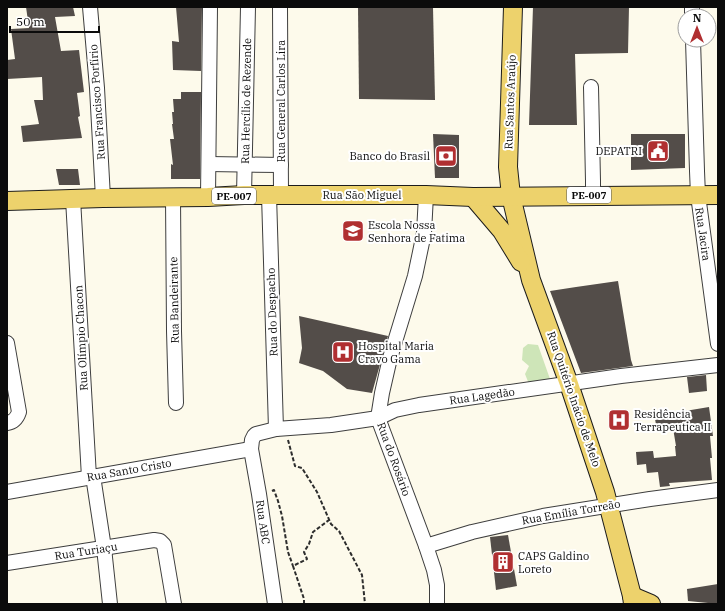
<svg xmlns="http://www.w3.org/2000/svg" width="725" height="611" font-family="'IBM Plex Serif',serif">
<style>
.green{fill:#cee5b8}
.building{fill:#534d49}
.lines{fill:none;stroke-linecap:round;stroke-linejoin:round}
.minor-casing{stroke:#3e3e3e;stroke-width:16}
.major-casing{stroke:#1c1c1c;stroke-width:20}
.path{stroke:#2d2d2d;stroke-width:2;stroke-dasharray:4 2;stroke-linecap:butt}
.minor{stroke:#fff;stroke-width:14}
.major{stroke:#edd26c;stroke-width:18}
.labels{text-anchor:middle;stroke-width:4;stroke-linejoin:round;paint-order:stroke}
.shield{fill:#fff;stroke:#545454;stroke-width:1}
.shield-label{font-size:10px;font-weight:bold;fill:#0b0b0b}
.street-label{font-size:11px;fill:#0b0b0b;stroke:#fff}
.poi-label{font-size:11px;fill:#0b0b0b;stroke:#fff;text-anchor:start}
</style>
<rect width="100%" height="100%" fill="#fdfaeb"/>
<polygon class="green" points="528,344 538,345 550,379 529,384 525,374 529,366 522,360 523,348"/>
<g class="building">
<polygon points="26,7 73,7 75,16 55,17 61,51 79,50 84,92 77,93 80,116 78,117 82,138 23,142 21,126 39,124 34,100 43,100 42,77 7,79 7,60 15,59 11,29 29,28"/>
<polygon points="176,7 202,7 201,71 173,70 172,41 179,42"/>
<polygon points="358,7 433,7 435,100 359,99"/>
<polygon points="533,7 629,7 628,53 575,54 577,125 529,125"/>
<polygon points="181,92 201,92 200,179 171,179 171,164 173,165 170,139 174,139 172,124 173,124 172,112 174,112 173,99 181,99"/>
<polygon points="433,134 459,135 459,178 435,178"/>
<polygon points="631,134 685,134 685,168 631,170"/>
<polygon points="56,169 78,169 80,185 59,185"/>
<polygon points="618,281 631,360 633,366 581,373 550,291 576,287"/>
<polygon points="299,316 388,336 372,393 347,389 323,371 299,363 302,348"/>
<polygon points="706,375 707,391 689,393 687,377"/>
<polygon points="709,407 713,436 710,436 712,458 710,458 712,480 669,483 670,486 660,487 658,472 647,473 646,464 637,465 636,452 653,451 654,458 676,456 675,446 676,446 673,428 657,430 655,419 674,417 673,413"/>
<polygon points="508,535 517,586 496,590 490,537"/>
<polygon points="718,584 718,604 688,601 687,589"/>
</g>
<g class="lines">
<g class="minor-casing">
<g id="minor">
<polyline points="90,7 97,88 103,198"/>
<polyline points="280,7 281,195"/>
<polyline points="692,7 692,16"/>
<polyline points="693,40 697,171 698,195 718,344"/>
<polyline points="591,87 593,181 593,195"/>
<polyline points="209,164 281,165"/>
<polyline points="244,195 248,7"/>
<polyline points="269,195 276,429"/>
<polyline points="426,195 424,233 415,276 390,358 382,393 378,418 426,546 434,570 437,585 437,604"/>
<polyline points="173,197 174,331 176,403"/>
<polyline points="208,197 210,7"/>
<polyline points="73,199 89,477"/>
<path d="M7 343 19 412C17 418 14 422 7 423"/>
<polyline points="93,476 104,548 110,604"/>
<polyline points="7,492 251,449"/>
<polyline points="426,546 472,532 543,516 650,499 718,490"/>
<polyline points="7,563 154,540 160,541 164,545 174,604"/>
<polyline points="275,604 259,494 251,449 252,440 254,436 256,434 276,429 331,425 378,418 395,410 419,405 621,376 718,365"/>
</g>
</g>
<g class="major-casing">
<g id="major">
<polyline points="513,7 508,167 511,196 531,280 569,384 605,492 632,596 633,604"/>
<polyline points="473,197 502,231 521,262"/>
<polyline points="7,201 103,198 208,197 244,195 426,195 473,197 718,195"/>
<polyline points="632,596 651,604"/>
</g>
</g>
<g class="path">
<polyline points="288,440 295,466 302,468 317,492 331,524 339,531 362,575 365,604"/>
<polyline points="272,491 274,490 278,501 282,516 288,552 293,566"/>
<polyline points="304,604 304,599 293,566 307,559 304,552 309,544 313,532 329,520"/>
</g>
<use href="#minor" class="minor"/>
<use href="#major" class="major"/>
</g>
<defs>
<g id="civic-square" transform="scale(1.15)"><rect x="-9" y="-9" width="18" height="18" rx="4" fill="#b02f31" stroke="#fff"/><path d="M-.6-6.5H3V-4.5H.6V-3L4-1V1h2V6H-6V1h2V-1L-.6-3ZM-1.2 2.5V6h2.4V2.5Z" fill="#fff"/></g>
<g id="bank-square" transform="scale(1.15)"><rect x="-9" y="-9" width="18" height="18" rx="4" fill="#b02f31" stroke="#fff"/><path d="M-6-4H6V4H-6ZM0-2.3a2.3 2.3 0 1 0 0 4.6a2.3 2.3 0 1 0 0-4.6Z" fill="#fff"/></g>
<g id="school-square" transform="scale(1.15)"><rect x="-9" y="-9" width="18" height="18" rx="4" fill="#b02f31" stroke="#fff"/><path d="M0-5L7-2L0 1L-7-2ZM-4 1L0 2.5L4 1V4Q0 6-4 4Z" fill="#fff"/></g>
<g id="hospital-square" transform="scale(1.15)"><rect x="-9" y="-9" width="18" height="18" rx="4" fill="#b02f31" stroke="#fff"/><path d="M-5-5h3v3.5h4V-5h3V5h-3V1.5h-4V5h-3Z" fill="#fff"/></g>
<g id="building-square" transform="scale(1.15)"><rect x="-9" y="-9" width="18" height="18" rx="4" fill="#b02f31" stroke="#fff"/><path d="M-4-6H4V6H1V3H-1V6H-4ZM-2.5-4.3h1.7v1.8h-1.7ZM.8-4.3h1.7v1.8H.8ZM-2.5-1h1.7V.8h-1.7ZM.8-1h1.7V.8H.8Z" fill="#fff"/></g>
</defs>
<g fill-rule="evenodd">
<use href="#civic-square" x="658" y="151"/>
<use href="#bank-square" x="446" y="156"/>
<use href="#school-square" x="353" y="231"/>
<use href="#hospital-square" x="343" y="352"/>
<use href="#hospital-square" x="619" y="420"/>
<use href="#building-square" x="503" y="562"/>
</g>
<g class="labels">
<g class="shield">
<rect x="567" y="187" width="44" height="16" rx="3"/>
<rect x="212" y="188" width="44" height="16" rx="3"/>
</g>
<g class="shield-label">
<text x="589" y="199">PE-007</text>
<text x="234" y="200">PE-007</text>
</g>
<g class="street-label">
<text transform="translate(246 101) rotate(-89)" y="4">Rua Hercílio de Rezende</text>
<text transform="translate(281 101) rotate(-90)" y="4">Rua General Carlos Lira</text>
<text transform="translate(97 102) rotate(-94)" y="4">Rua Francisco Porfírio</text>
<text transform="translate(510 102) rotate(-88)" y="4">Rua Santos Araújo</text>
<text x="362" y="199">Rua São Miguel</text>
<text transform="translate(703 234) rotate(82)" y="4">Rua Jacira</text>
<text transform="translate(174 300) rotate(-91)" y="4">Rua Bandeirante</text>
<text transform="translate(272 312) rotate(-92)" y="4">Rua do Despacho</text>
<text transform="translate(81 338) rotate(-93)" y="4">Rua Olímpio Chacon</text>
<text transform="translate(482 396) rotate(-8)" y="4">Rua Lagedão</text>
<text transform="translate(574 399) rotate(71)" y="4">Rua Quitério Inácio de Melo</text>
<text transform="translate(394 459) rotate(70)" y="4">Rua do Rosário</text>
<text transform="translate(129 470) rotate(-10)" y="4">Rua Santo Cristo</text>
<text transform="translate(571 512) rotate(-10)" y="4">Rua Emília Torreão</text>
<text transform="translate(263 522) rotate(82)" y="4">Rua ABC</text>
<text transform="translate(86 551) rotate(-9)" y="4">Rua Turiaçu</text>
</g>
<g class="poi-label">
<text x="642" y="155" text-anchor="end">DEPATRI</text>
<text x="430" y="160" text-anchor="end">Banco do Brasil</text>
<text x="368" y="229">Escola Nossa<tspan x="368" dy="13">Senhora de Fatima</tspan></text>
<text x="358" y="350">Hospital Maria<tspan x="358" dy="13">Cravo Gama</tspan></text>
<text x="634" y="418">Residência<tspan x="634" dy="13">Terrapeutica II</tspan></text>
<text x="518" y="560">CAPS Galdino<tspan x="518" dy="13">Loreto</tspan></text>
</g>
</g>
<rect width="725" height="611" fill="none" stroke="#0b0b0b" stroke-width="16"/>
<g transform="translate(697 28)"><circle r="19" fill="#ffffff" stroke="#9d9d9d"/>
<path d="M0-3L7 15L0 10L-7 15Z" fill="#b02f31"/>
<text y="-6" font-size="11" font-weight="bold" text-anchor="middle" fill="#0b0b0b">N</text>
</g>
<path d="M10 26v6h89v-6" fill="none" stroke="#0b0b0b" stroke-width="2"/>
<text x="16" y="26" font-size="12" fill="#0b0b0b" stroke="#ffffff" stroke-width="3" paint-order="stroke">50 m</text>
</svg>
